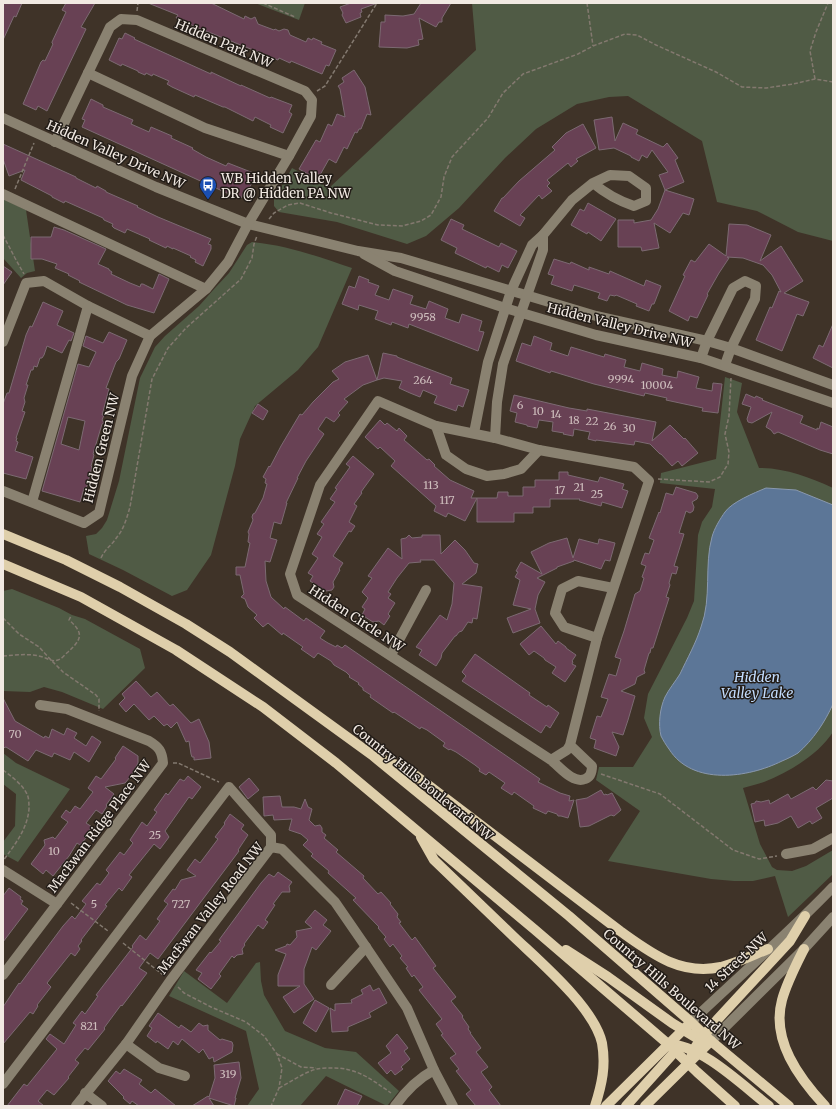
<svg xmlns="http://www.w3.org/2000/svg" width="836" height="1109" font-family="Merriweather,serif">
<style>
.green{fill:#505b45}
.water{fill:#5c7697;stroke:#8998ae}
.building{fill:#684154;stroke:#7c6a72;fill-rule:evenodd}
.lines{fill:none;stroke-linecap:round;stroke-linejoin:round}
.path{stroke:#83796f;stroke-width:1.5;stroke-dasharray:4 2;stroke-linecap:butt}
.minor{stroke:#8a8271;stroke-width:10}
.major{stroke:#dfcfab;stroke-width:10}
.labels{text-anchor:middle;stroke-width:3;stroke-linejoin:round;paint-order:stroke}
.number-label{font-size:11px;fill:#cfbfbe}
.street-label{font-size:13px;fill:#f1e9e2;stroke:#221c17}
.poi-label{font-size:13px;fill:#f1e9e2;stroke:#221c17;text-anchor:start}
.water-label{font-size:14px;font-style:italic;fill:#c2dcfd;stroke:#221c17}
</style>
<rect width="100%" height="100%" fill="#3f3328"/>
<g class="green">
<polygon points="255,3 305,3 299,20"/>
<polygon points="472,3 833,3 833,241 798,232 757,211 717,202 702,141 628,96 609,97 577,104 536,129 505,158 459,208 426,236 407,244 337,222 279,212 274,206 274,200 292,168 329,188 476,50"/>
<polygon points="3,199 26,210 35,271 27,273 21,278 3,258"/>
<path d="M252 242C287 245 319 257 352 268L318 347 298 370 255 406 240 439 235 466 211 555 187 590 172 596 123 570 89 554 86 536 96 534 102 528 107 520 119 481 140 378 155 347 165 336 199 306 215 288 229 273 247 245Z"/>
<path d="M725 377 742 383 737 412 759 468C785 468 809 477 833 488V732C818 755 789 772 764 782 758 784 750 786 743 788L760 844 772 867 777 870 792 871 806 866 833 850V874L788 917 775 876 753 881H734L711 879 608 861 640 811 596 780 599 767H633L652 737 644 718 648 694 687 618 694 601 698 535 702 522 712 507 715 489 660 483 661 473 716 459Z"/>
<polygon points="12,589 59,608 72,615 85,619 140,649 145,668 103,709 62,692 44,687 30,692 3,691 3,591"/>
<polygon points="3,753 16,763 70,789 18,862 3,854 3,842 15,826 16,794 3,784"/>
<polygon points="260,962 261,981 264,995 285,1031 325,1048 356,1052 399,1091 387,1106 326,1076 300,1106 247,1106 259,1089 246,1031 169,996 184,971 227,1003 256,963"/>
</g>
<path class="water" d="M766 488 796 490 833 505V704C825 722 813 740 798 753 793 756 787 759 782 761 748 778 692 786 669 749 666 745 663 740 661 736 658 724 660 708 665 697 669 689 675 682 680 674 687 659 696 643 701 627 712 598 704 565 712 537 714 529 720 519 725 512 732 502 754 493 766 488Z"/>
<g class="building">
<polygon points="3,3 22,3 16,17 14,16 3,40"/>
<polygon points="66,3 95,3 81,27 86,29 47,111 38,106 36,110 23,104 41,62 43,60 45,61 53,44 52,43 52,42 66,12 62,10"/>
<polygon points="148,3 211,3 244,19 245,16 251,19 255,17 258,24 274,30 275,29 279,31 284,29 288,30 290,35 306,42 308,38 312,40 313,38 322,42 321,44 336,50 329,66 326,65 322,74 291,61 290,63 279,58 278,60 201,29 176,18 178,15"/>
<polygon points="351,3 374,3 375,4 361,9 362,12 360,13 361,17 346,23 342,15 343,13 340,7"/>
<polygon points="421,3 451,3 442,18 442,22 439,22 436,27 419,18 423,39 418,40 419,45 407,48 379,47 381,22 385,22 385,15 403,16 414,14"/>
<polygon points="125,33 135,38 134,39 211,74 211,72 241,86 241,85 270,98 271,97 292,105 289,112 292,114 283,133 270,127 271,125 255,117 253,121 225,107 223,107 195,95 194,97 172,87 167,84 169,81 153,74 152,76 146,73 145,75 138,72 138,71 122,64 121,66 109,60 119,38 122,39"/>
<polygon points="354,70 365,87 371,115 367,114 361,129 359,129 357,133 355,132 347,149 344,147 336,163 329,159 320,175 317,173 315,178 299,169 316,140 320,142 328,124 332,126 337,114 345,117 340,89 338,86 344,82 342,78"/>
<polygon points="91,99 103,105 103,107 133,120 131,124 149,132 151,127 172,136 171,138 193,148 192,149 206,157 226,166 228,163 256,174 247,193 244,192 241,198 229,193 229,194 82,127 85,120 82,119"/>
<polygon points="612,117 615,141 623,123 638,130 636,134 663,147 667,143 678,158 675,160 684,182 665,190 659,175 668,172 652,150 647,158 642,155 639,161 631,157 631,156 614,148 599,150 594,120"/>
<polygon points="583,124 596,148 576,159 578,161 571,167 568,163 547,180 550,183 547,186 552,191 542,199 539,195 520,215 525,218 520,226 494,211 502,198 503,198 519,181 555,150 552,147 566,133"/>
<polygon points="3,144 76,177 76,178 96,188 97,186 106,191 106,192 138,206 137,207 158,217 211,239 208,244 211,245 211,249 203,266 195,262 196,260 190,257 191,256 173,248 173,249 167,246 166,248 149,240 150,239 127,229 125,233 114,228 112,226 113,224 104,220 103,218 65,201 64,203 52,197 52,196 21,180 25,170 9,176 3,159"/>
<polygon points="665,190 694,199 689,215 683,213 670,233 654,223 659,248 642,251 641,247 618,247 618,220 634,220 634,223 651,220 658,209"/>
<polygon points="588,203 616,219 601,241 588,232 587,234 571,225 580,209 584,211"/>
<polygon points="451,219 464,225 462,229 499,247 501,243 517,251 508,268 502,265 499,272 487,266 486,268 455,253 457,248 441,240"/>
<polygon points="729,224 747,225 771,235 760,261 781,246 803,281 784,293 809,302 803,316 797,314 782,351 756,340 770,307 772,308 779,291 781,292 772,275 763,265 743,258 727,257 729,258 719,273 707,294 708,295 697,318 690,316 688,321 669,311 685,276 683,275 691,260 695,262 709,244 726,256"/>
<polygon points="54,227 64,230 106,249 98,264 109,269 109,270 112,272 111,274 130,283 140,287 141,284 143,284 153,289 159,274 169,279 154,313 127,305 79,282 80,281 68,275 69,274 55,268 57,264 42,259 31,259 31,237 51,237"/>
<polygon points="554,259 570,264 571,262 589,270 589,267 609,274 610,271 644,286 646,280 661,286 654,304 652,304 649,311 636,306 637,304 616,295 615,296 610,295 607,301 598,298 600,293 574,285 572,291 551,284 554,276 548,274"/>
<polygon points="3,266 12,272 3,285"/>
<polygon points="359,276 369,280 368,282 379,286 375,295 389,300 393,289 413,296 410,304 426,309 429,301 448,309 445,318 459,323 462,314 482,321 479,331 484,332 478,351 409,324 408,328 392,322 391,325 375,319 378,311 359,305 358,310 342,304 349,286 355,288"/>
<polygon points="43,302 63,311 57,325 74,333 71,341 69,340 62,353 47,346 44,355 42,358 40,358 37,367 34,366 33,370 31,370 26,385 28,385 24,398 25,402 22,411 25,412 16,438 17,438 16,441 18,442 15,451 33,457 26,479 3,473 3,404 7,393 9,393 26,335 30,326 32,327"/>
<polygon points="833,324 833,368 813,358 819,345 823,347"/>
<path d="M109 332 127 340 119 359 116 362 106 388 109 389 102 415H104L102 420 104 423 102 424 93 454 94 455 91 466 92 467 86 489 84 488 80 502 42 491 78 364 89 367 96 352 83 346 86 336 103 343ZM68 417 85 421 79 450 61 444Z"/>
<polygon points="534,336 552,343 550,350 568,356 571,347 604,357 605,354 626,360 624,367 640,371 642,363 663,369 662,375 677,378 678,371 699,377 696,388 712,391 713,383 722,384 718,413 702,411 703,408 666,400 667,398 645,393 644,396 594,384 551,371 550,373 516,361 522,343 531,346"/>
<polygon points="383,353 397,356 397,357 452,378 450,384 469,390 463,407 458,405 456,411 434,403 437,396 423,390 420,397 410,393 399,388 402,381 384,378 377,380"/>
<polygon points="368,355 377,380 363,385 344,399 348,402 338,413 340,415 334,422 326,417 318,429 324,434 306,461 297,478 298,478 286,503 287,503 281,524 274,522 270,538 277,540 270,562 265,561 266,581 271,597 284,609 285,607 304,621 306,618 325,631 320,638 328,643 336,647 337,645 342,648 345,645 540,779 538,782 560,793 570,796 569,801 574,800 568,818 561,816 558,816 557,814 548,811 546,814 533,808 534,806 514,792 512,795 501,788 505,783 489,772 486,775 479,771 480,769 475,765 456,752 450,749 449,750 443,746 445,743 427,730 421,727 420,729 394,712 393,713 370,697 371,695 363,690 363,688 358,684 359,683 349,677 350,676 346,672 334,665 331,661 318,653 314,658 301,649 303,647 283,633 282,635 268,623 263,627 254,618 257,615 248,607 245,599 241,597 244,594 240,575 236,575 236,567 245,567 250,543 248,542 249,534 248,532 253,520 252,517 253,514 255,513 263,498 267,484 265,483 266,479 263,477 269,466 270,467 281,446 300,414 302,415 313,402 333,382 339,379 332,371 345,362"/>
<polygon points="746,394 755,398 756,396 763,399 762,400 803,416 800,423 817,430 817,428 819,429 821,422 833,427 833,454 820,450 778,432 774,434 771,430 766,427 772,412 752,423 748,422 747,419 751,407 742,404"/>
<polygon points="514,395 569,408 587,411 587,409 656,422 652,441 670,425 684,439 685,438 698,453 682,466 678,461 672,466 661,454 660,454 650,444 635,441 634,445 596,440 596,441 588,439 590,432 574,429 573,436 563,434 564,433 552,431 553,422 539,420 537,428 527,426 527,425 515,422 517,413 510,411"/>
<polygon points="258,404 268,411 263,420 252,413"/>
<polygon points="380,420 385,425 387,423 397,431 399,428 407,436 404,440 427,460 429,459 435,465 434,466 450,480 474,491 471,498 477,498 465,521 448,513 446,517 434,511 436,506 391,466 395,461 380,447 378,449 365,437"/>
<polygon points="353,456 374,474 361,492 362,493 354,504 357,506 349,522 355,526 351,532 349,531 333,556 343,563 339,569 340,570 333,582 334,587 332,590 326,591 310,581 313,576 308,573 318,558 312,554 322,537 317,534 324,524 321,522 335,502 330,499 337,489 335,488 350,467 346,464"/>
<polygon points="559,472 568,472 568,475 598,482 600,477 624,484 622,489 628,491 622,508 602,502 601,506 579,500 580,499 550,499 550,507 533,507 533,513 514,513 514,522 477,522 477,498 497,498 498,492 508,492 508,496 523,496 523,487 535,487 535,480 559,480"/>
<polygon points="676,487 696,493 698,496 697,499 692,502 694,507 693,511 690,513 686,511 679,533 684,534 674,566 678,567 676,574 672,573 669,583 670,585 666,597 669,598 653,648 651,648 650,653 649,653 644,670 645,673 637,677 635,684 621,691 635,696 628,720 623,735 612,732 619,747 616,756 594,748 596,740 590,738 597,716 601,717 608,699 601,697 609,674 616,676 621,659 615,657 624,631 635,594 640,591 644,578 642,577 646,566 641,564 645,553 649,554 654,540 649,538 659,512 660,513 666,493 673,495"/>
<polygon points="409,535 412,538 422,537 422,535 440,535 441,554 455,540 465,550 474,563 478,564 476,573 462,584 482,587 477,619 473,618 472,623 468,622 462,631 459,632 456,636 455,636 442,653 441,658 436,666 419,655 422,650 416,647 440,615 447,620 452,604 454,583 434,560 420,560 421,562 409,563 397,578 388,592 391,594 388,598 395,603 388,614 390,616 384,625 379,621 373,622 362,615 365,609 362,607 368,598 362,592 372,578 368,576 388,548 402,559 401,539 406,538"/>
<polygon points="567,538 573,558 579,539 598,544 599,539 615,543 610,561 605,560 601,569 574,560 574,561 557,567 557,568 537,578 545,582 538,595 535,609 540,623 513,633 507,618 531,609 513,605 520,580 515,577 518,572 516,571 521,562 542,574 531,552 549,543"/>
<polygon points="541,626 556,644 558,641 566,647 566,648 576,655 572,661 573,662 572,664 576,666 565,682 552,673 556,667 545,660 544,658 534,651 529,655 520,644"/>
<polygon points="475,654 530,693 529,695 547,707 548,705 559,713 550,728 546,725 541,733 462,681 466,676 462,672"/>
<polygon points="136,681 151,697 157,692 170,706 173,704 191,723 199,719 209,742 211,758 194,760 194,757 192,757 191,754 189,741 186,742 177,722 171,728 167,724 164,726 154,716 149,720 134,704 126,712 119,704 125,698 122,694"/>
<polygon points="3,698 15,721 44,738 45,736 49,738 52,729 64,735 67,728 77,733 74,738 86,746 92,736 101,742 89,762 74,752 70,760 54,753 52,757 36,750 28,761 6,747 3,748"/>
<polygon points="123,746 138,756 138,763 131,776 125,783 105,787 114,794 106,805 107,806 102,814 96,810 86,823 92,827 84,837 86,838 80,845 77,843 69,856 53,876 46,870 43,874 31,864 45,845 44,840 53,837 55,839 68,822 61,817 66,810 70,813 75,806 80,809 93,792 88,788 96,776 101,779 116,759 115,758"/>
<polygon points="188,776 201,787 192,799 189,797 165,831 169,837 160,849 154,844 129,875 132,877 122,891 119,888 105,905 107,906 81,940 82,941 78,946 80,949 75,956 71,953 47,983 51,987 37,1005 38,1006 33,1014 30,1012 3,1044 3,1007 19,983 20,984 63,926 72,916 75,919 86,904 82,901 97,883 100,885 109,873 106,870 120,852 124,855 133,843 130,840 142,822 147,826 157,812 154,810 166,793 168,795 180,779 184,781"/>
<polygon points="249,778 259,790 248,799 239,787"/>
<polygon points="826,780 833,781 833,798 816,808 822,818 812,824 810,821 798,828 791,816 778,823 765,826 764,820 755,822 751,804 755,803 756,801 761,802 769,800 770,804 788,794 791,799 813,787 816,790"/>
<polygon points="601,790 604,795 606,794 607,795 612,793 621,810 614,816 611,815 589,826 580,827 576,800 587,798"/>
<polygon points="280,796 282,807 294,807 301,809 305,799 308,807 312,809 309,820 315,826 320,825 322,828 322,832 326,835 324,838 338,850 336,852 364,876 363,878 378,894 381,892 391,903 390,904 398,914 397,917 401,922 399,923 412,940 415,937 436,966 433,968 456,997 451,1001 463,1016 462,1017 469,1027 468,1029 471,1033 470,1033 481,1048 476,1052 488,1067 481,1072 492,1087 489,1090 501,1106 476,1106 466,1094 471,1090 456,1071 459,1069 450,1058 456,1054 441,1035 443,1034 436,1024 442,1019 419,990 423,987 414,975 412,977 406,968 408,967 400,958 402,956 393,944 390,947 384,939 386,937 378,928 379,927 353,900 356,898 328,873 329,871 311,856 313,854 303,845 308,840 301,834 289,830 292,819 274,820 273,815 264,816 263,797"/>
<polygon points="230,814 244,825 241,829 248,835 238,850 239,851 158,959 150,953 139,968 147,973 122,1006 121,1005 104,1028 105,1029 88,1050 85,1048 75,1060 79,1063 68,1077 69,1078 54,1095 47,1090 38,1101 44,1106 7,1106 24,1084 27,1086 57,1049 46,1039 50,1034 64,1044 76,1025 73,1023 82,1011 85,1014 98,996 96,995 133,947 132,946 140,935 146,940 160,921 157,919 168,904 164,901 173,889 175,890 181,880 196,876 187,870 195,859 200,863 218,839 215,837 225,824 224,823"/>
<polygon points="278,872 292,882 289,886 290,892 282,892 273,904 275,905 265,920 268,922 263,929 258,925 244,944 245,945 242,949 243,954 237,955 234,958 232,956 219,974 221,976 211,989 198,979 202,973 196,970 210,952 211,953 221,941 219,940 261,883 269,874 274,877"/>
<polygon points="9,888 21,897 20,899 23,901 21,904 28,909 3,942 3,896"/>
<polygon points="315,910 327,920 323,925 331,931 316,950 312,947 304,969 304,984 314,999 294,1013 283,997 300,986 278,986 278,975 286,954 275,950 286,946 287,944 290,945 297,937 296,931 312,928 305,922"/>
<polygon points="370,985 373,991 379,988 387,1003 369,1013 371,1017 348,1027 348,1031 332,1032 330,1008 335,1011 335,1004 352,1003 351,1000 363,994 361,990"/>
<polygon points="315,1000 329,1008 316,1032 303,1023"/>
<polygon points="158,1013 179,1028 181,1025 191,1032 199,1023 203,1026 208,1025 208,1030 220,1040 222,1039 232,1042 233,1045 232,1052 214,1062 213,1057 209,1059 203,1049 199,1053 182,1039 178,1045 173,1041 168,1049 157,1041 156,1043 147,1036 152,1028 149,1026"/>
<polygon points="397,1034 408,1048 404,1051 410,1059 401,1067 403,1069 395,1075 391,1070 387,1074 378,1063 391,1053 386,1046"/>
<polygon points="239,1062 241,1078 235,1098 236,1098 234,1106 209,1098 214,1106 192,1106 208,1096 209,1097 215,1078 214,1065"/>
<polygon points="124,1069 142,1080 139,1084 151,1093 155,1089 176,1106 139,1106 132,1101 130,1104 123,1098 124,1097 108,1081 116,1071 120,1074"/>
<polygon points="345,1089 362,1096 357,1106 337,1106"/>
</g>
<g class="lines">
<g class="path">
<polyline points="263,3 295,17"/>
<polyline points="587,3 593,46"/>
<polyline points="137,11 138,3"/>
<polyline points="815,79 810,51 816,32 828,3"/>
<polyline points="317,91 325,86 377,3"/>
<polyline points="15,189 34,143"/>
<polyline points="269,219 274,213 288,205 300,203 331,213 378,225 402,226 421,221 431,215 441,197 444,177 452,157 488,118 503,93 523,74 578,54 593,46 625,34 637,35 656,45 716,72 742,87 766,88 793,84 815,79 833,82"/>
<polyline points="3,235 15,258 24,274"/>
<polyline points="658,479 709,482 720,477 728,464 729,452 725,434 729,416 731,378"/>
<path d="M101 558C105 549 112 545 117 537 124 529 127 517 130 507L152 379 168 348 186 328 241 279 252 258 254 244 257 236"/>
<polyline points="3,618 19,634 39,647 51,660 63,672 96,695 99,699 99,711"/>
<path d="M3 656C16 655 30 653 43 657 48 659 53 662 58 660 62 659 65 654 68 652 82 639 84 633 69 620L71 616"/>
<polyline points="173,763 178,763 219,782"/>
<path d="M3 770C12 777 22 784 27 794 29 798 29 804 29 809 27 830 15 844 3 861"/>
<polyline points="601,774 660,794 733,850 759,859 777,856"/>
<polyline points="71,903 108,931"/>
<polyline points="123,943 163,975"/>
<polyline points="178,987 184,993 211,1007 246,1022 264,1036 277,1054 282,1068 279,1088 271,1106"/>
<polyline points="277,1054 301,1067 316,1068"/>
<path d="M279 1088C291 1082 304 1072 317 1069 321 1068 326 1068 330 1068 356 1067 371 1079 391 1093"/>
</g>
<g class="minor">
<polyline points="88,73 205,128 289,156"/>
<polyline points="3,118 156,187 248,224 358,251 401,258 596,316 707,341 731,348 833,385"/>
<polyline points="3,194 206,289"/>
<polyline points="364,254 395,271 505,308 596,335 701,358 833,403"/>
<polyline points="3,342 26,283 44,281 88,306 150,336"/>
<polyline points="701,358 707,341 733,288 745,281 756,286 755,299 731,348 725,365"/>
<polyline points="436,426 446,455 466,469 487,476 504,474 521,469 539,450"/>
<path d="M474 433 488 362 511 291 532 245 543 235 572 200 593 183 610 175 629 176 646 188V201L634 206C619 201 606 194 593 183"/>
<polyline points="495,438 497,402 503,364 543,250 543,235"/>
<polyline points="3,491 84,523 99,513 132,376 150,336 206,289 228,262 248,224 289,156 311,116 312,100 305,91 137,20 121,19 110,27 55,142"/>
<polyline points="32,502 88,306"/>
<polyline points="597,638 564,627 555,613 562,589 578,581 613,588"/>
<polyline points="391,655 426,590"/>
<path d="M40 705 67 709 149 741C159 747 162 751 163 763L57 904"/>
<path d="M551 760 567 750 570 745 597 638 649 481 634 467 539 450 495 438 436 426 378 401 320 485 290 574 297 595 551 760C560 767 573 784 585 779 591 777 592 771 592 766L570 745"/>
<polyline points="786,854 813,849 833,838"/>
<polyline points="3,870 57,904 3,975"/>
<polyline points="331,985 366,947"/>
<path d="M691 1022C738 977 788 934 833 887"/>
<polyline points="711,1041 804,949 833,917"/>
<polyline points="126,1044 159,1068 185,1076"/>
<polyline points="3,1084 229,787 271,835 271,847"/>
<polyline points="85,1093 102,1106"/>
<polyline points="76,1106 126,1044 170,981 271,847 282,849 335,902 366,947 407,1008 434,1070 453,1106"/>
<path d="M395 1106C405 1092 419 1078 434 1070"/>
</g>
<g class="major">
<polyline points="3,534 66,560 120,587 186,624 230,652 372,755 569,916 691,1022 711,1041 789,1106"/>
<polyline points="3,564 81,597 176,650 263,707 336,763 534,929 668,1044 697,1072 735,1106"/>
<path d="M381 759 407 769 620 931C651 953 680 976 721 967 737 963 753 955 768 949"/>
<path d="M421 837 434 860C460 885 487 911 513 936 539 961 594 1007 602 1043 606 1066 602 1084 595 1106"/>
<path d="M804 949C796 965 787 982 782 1000 771 1040 799 1078 825 1106"/>
<polyline points="566,950 608,977 672,1023 700,1040 711,1041"/>
<path d="M668 1044C702 1045 743 1086 769 1106"/>
<polyline points="689,1064 693,1051 700,1040 717,1020 790,941 805,916"/>
<polyline points="606,1106 687,1026"/>
<polyline points="626,1106 679,1047"/>
<polyline points="645,1106 711,1041"/>
</g>
</g>
<defs>
<g id="bus-pin" transform="scale(0.9)"><path d="M0 17L-7.5 6A9.5 9.5 0 1 1 7.5 6Z" fill="#1a4fb4" stroke="#221c17"/><path d="M-5-6H5V4H4V6H2V4H-2V6H-4V4H-5ZM-3.5-4V0h7V-4ZM-3.5 1.2v1.5H-2V1.2ZM2 1.2v1.5H3.5V1.2Z" fill="#fff"/></g>
</defs>
<g fill-rule="evenodd">
<use href="#bus-pin" x="208" y="185"/>
</g>
<g class="labels">
<g class="number-label">
<text x="423" y="321">9958</text>
<text x="621" y="383">9994</text>
<text x="423" y="384">264</text>
<text x="657" y="389">10004</text>
<text x="520" y="409">6</text>
<text x="538" y="415">10</text>
<text x="556" y="418">14</text>
<text x="574" y="424">18</text>
<text x="592" y="425">22</text>
<text x="610" y="430">26</text>
<text x="629" y="432">30</text>
<text x="431" y="489">113</text>
<text x="579" y="491">21</text>
<text x="560" y="494">17</text>
<text x="597" y="498">25</text>
<text x="447" y="504">117</text>
<text x="15" y="738">70</text>
<text x="155" y="839">25</text>
<text x="54" y="855">10</text>
<text x="94" y="908">5</text>
<text x="181" y="908">727</text>
<text x="89" y="1030">821</text>
<text x="228" y="1078">319</text>
</g>
<g class="street-label">
<text transform="translate(224 43) rotate(23)" y="5">Hidden Park NW</text>
<text transform="translate(116 154) rotate(24)" y="5">Hidden Valley Drive NW</text>
<text transform="translate(620 325) rotate(14)" y="5">Hidden Valley Drive NW</text>
<text transform="translate(101 448) rotate(-76)" y="5">Hidden Green NW</text>
<text transform="translate(357 618) rotate(33)" y="5">Hidden Circle NW</text>
<text transform="translate(423 782) rotate(39)" y="5">Country Hills Boulevard NW</text>
<text transform="translate(99 826) rotate(-53)" y="5">MacEwan Ridge Place NW</text>
<text transform="translate(210 908) rotate(-52)" y="5">MacEwan Valley Road NW</text>
<text transform="translate(736 962) rotate(-43)" y="5">14 Street NW</text>
<text transform="translate(672 989) rotate(41)" y="5">Country Hills Boulevard NW</text>
</g>
<g class="poi-label">
<text x="221" y="183">WB Hidden Valley<tspan x="221" dy="15">DR @ Hidden PA NW</tspan></text>
</g>
<g class="water-label">
<text x="757" y="682">Hidden<tspan x="757" dy="16">Valley Lake</tspan></text>
</g>
</g>
<rect width="836" height="1109" fill="none" stroke="#f1e9e2" stroke-width="8"/>
</svg>
